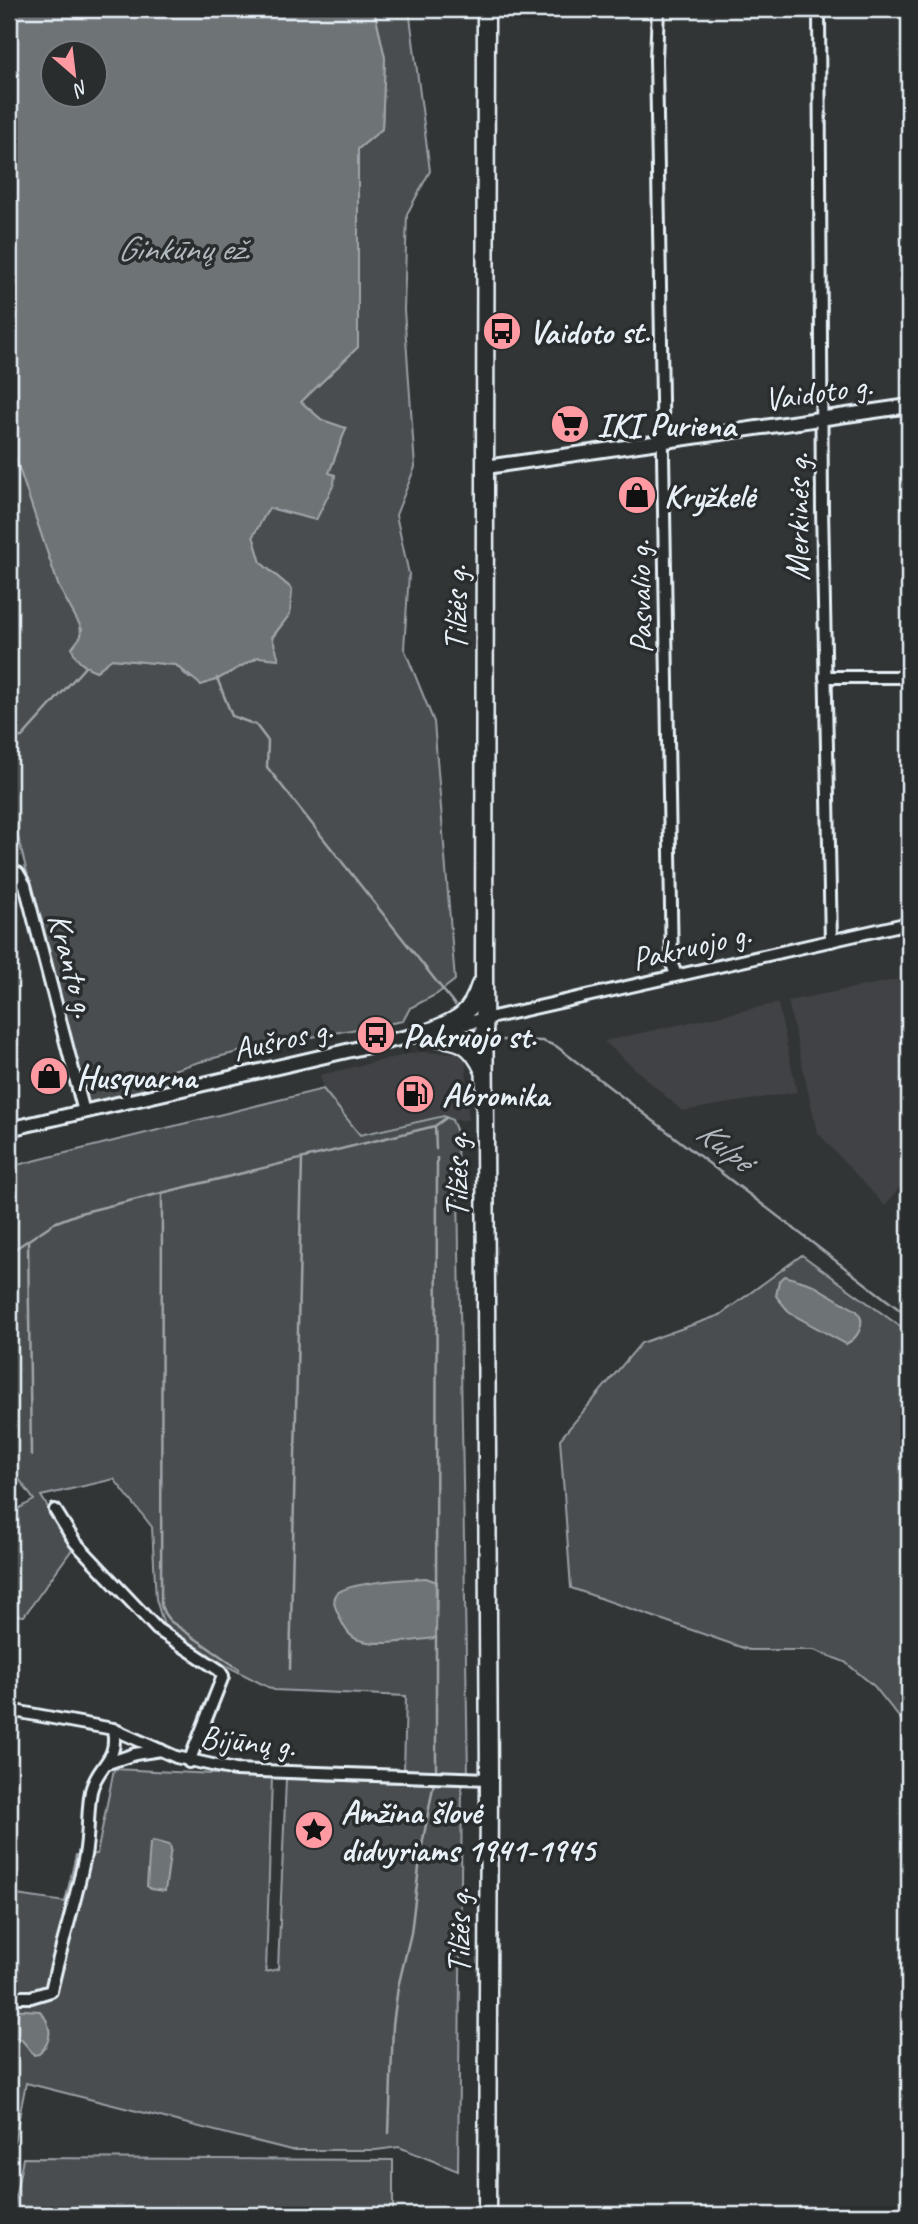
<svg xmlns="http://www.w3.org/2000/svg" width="918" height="2224" font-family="Caveat,sans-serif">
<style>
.built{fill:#3f4244}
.green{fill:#494d4f;stroke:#989fa4;stroke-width:2}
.water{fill:#6e7376;stroke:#9fa5aa;stroke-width:2;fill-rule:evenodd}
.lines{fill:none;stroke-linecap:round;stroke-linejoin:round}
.stream{stroke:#9fa5aa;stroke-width:2.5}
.minor-casing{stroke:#e8f1f8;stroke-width:16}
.major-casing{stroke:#e8f1f8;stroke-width:18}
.highway-casing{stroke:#e8f1f8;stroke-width:21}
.minor{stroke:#2a2d2e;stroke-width:10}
.major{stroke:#2a2d2e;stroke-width:12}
.highway{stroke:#2a2d2e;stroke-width:16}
.labels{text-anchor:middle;stroke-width:7;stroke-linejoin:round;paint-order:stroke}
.poi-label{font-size:33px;font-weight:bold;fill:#e8f1f8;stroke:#2a2d2e;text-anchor:start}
.street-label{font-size:33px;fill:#e8f1f8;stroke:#2a2d2e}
.water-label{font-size:35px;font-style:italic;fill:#b1b8be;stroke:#2a2d2e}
</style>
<rect width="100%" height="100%" fill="#323536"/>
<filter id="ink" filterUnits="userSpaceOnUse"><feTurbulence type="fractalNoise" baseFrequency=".0143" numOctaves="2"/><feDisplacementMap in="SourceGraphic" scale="14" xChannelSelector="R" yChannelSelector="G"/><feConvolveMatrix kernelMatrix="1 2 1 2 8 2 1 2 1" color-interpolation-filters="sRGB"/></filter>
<g filter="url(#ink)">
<g class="built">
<polygon points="899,979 907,1014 909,1014 909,1175 885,1206 817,1132 788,1001"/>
<polygon points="778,1003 797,1092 682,1111 604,1041"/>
<polygon points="417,1052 460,1053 466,1058 468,1120 452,1120 444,1116 360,1135 323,1089 320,1075"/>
</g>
<g class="green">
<path d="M374 9H409L430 171 407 214 404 310 415 467 396 515 409 574 404 648 434 722 455 980 437 994 410 1008 403 1021C325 1035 245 1046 170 1071L174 1086 87 1107 9 802V438L59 587 80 623 81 636 97 671 111 659 176 665 189 678 218 679 258 657 290 614 292 589 261 563 253 536 269 508 329 473 346 428 322 420 301 402 358 347V149L382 129 385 58Z"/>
<polygon points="323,1089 360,1135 444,1116 452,1120 457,1132 468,1775 404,1772 406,1696 274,1690 207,1656 164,1626 156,1599 152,1527 114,1479 41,1496 73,1548 24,1616 9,1615 9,1514 34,1500 9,1465 9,1167"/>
<polygon points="802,1255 909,1333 909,1734 902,1721 874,1686 845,1662 814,1650 749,1650 571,1588 560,1439 641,1343 720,1315"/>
<polygon points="114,1769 272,1777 266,1972 278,1969 286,1779 462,1785 458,2171 399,2147 376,2150 291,2150 26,2083 9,2167 9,1894 65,1902 76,1855 97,1854"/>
<polygon points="23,2158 393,2160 393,2215 12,2215"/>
</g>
<g class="water">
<path d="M9 9H374L385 58 382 129 358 149V347L301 402 322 420 346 428 329 473 335 475 334 484 316 520 269 508 253 536 261 563 292 589 290 614 272 637 279 659 258 657 218 679 201 685 176 665 112 659 96 671C84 666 76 662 72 648L81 636 82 629 59 587 9 438ZM52 52H94V94H52Z"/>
<path d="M785 1276 811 1284 857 1311C867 1323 858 1338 846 1344L790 1313 776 1296 779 1281Z"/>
<path d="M426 1578 437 1582 436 1638C414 1640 379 1647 359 1640 348 1637 343 1625 339 1616 336 1609 332 1602 336 1595 343 1582 411 1579 426 1578Z"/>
<polygon points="153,1841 169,1845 171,1848 165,1891 151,1889 147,1886 150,1843"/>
<path d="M9 2009 40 2011C53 2026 53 2040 39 2054L34 2055 21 2039 9 2037Z"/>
</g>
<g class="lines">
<g class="stream">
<polyline points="217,678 232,716 256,725 268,741 267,767 455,1005"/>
<polyline points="9,738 22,737 85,667"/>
<polyline points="501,1040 542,1041 556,1046 909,1317"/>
<polyline points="436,1149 435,1126 446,1118"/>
<polyline points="162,1194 161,1605 164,1613 170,1621 239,1669"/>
<polyline points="28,1241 31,1455"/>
<polyline points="9,1253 54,1223 80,1213 435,1126"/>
<polyline points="436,1611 437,1158"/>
<polyline points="436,1636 436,1769"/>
<polyline points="290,1669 302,1159"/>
<polyline points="389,2133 393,2025 398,1987 411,1933 421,1851 434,1782"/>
</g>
<g class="minor-casing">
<g id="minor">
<polyline points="658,9 656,59 672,964 676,975"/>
<polyline points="819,9 822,508 831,941"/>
<polyline points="825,677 909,677"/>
<polyline points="9,871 18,873 25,885 84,1112"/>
<polyline points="485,1019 909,923"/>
<polyline points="55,1510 75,1542 157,1629 219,1670 223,1676 189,1762"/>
<polyline points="9,1710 113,1729 176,1757 235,1770 489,1779"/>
<polyline points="108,1763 135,1754 161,1750"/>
<path d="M9 1997H31L51 1991C61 1945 76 1901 85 1855 89 1834 87 1812 91 1791 98 1763 119 1762 113 1729"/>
</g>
</g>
<g class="major-casing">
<g id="major">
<polyline points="486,467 909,406"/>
<polyline points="9,1129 485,1019"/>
</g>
</g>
<g class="highway-casing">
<g id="highway">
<polyline points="486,9 484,973 489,1779 487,2215"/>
<path d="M422 1035C453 1021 469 1020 480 985"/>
<path d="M422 1035C456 1041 468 1037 484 1071"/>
</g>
</g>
<use href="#minor" class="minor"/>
<use href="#major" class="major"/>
<use href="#highway" class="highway"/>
</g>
</g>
<defs>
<g id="bus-disc" transform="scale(2.0125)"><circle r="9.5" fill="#ff9aa2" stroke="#2a2d2e"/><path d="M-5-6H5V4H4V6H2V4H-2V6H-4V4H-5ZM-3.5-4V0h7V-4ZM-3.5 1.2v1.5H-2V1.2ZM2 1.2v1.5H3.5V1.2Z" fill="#111"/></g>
<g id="supermarket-disc" transform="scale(2.0125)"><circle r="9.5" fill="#ff9aa2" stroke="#2a2d2e"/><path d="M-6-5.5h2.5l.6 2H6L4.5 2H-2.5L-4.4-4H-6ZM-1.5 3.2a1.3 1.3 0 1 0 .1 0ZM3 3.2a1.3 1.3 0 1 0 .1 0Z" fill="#111"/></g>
<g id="shop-disc" transform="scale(2.0125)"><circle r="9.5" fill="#ff9aa2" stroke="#2a2d2e"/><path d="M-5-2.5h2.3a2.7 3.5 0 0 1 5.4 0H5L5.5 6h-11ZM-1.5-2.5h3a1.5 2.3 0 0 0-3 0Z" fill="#111"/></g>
<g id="fuel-disc" transform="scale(2.0125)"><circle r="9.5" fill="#ff9aa2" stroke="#2a2d2e"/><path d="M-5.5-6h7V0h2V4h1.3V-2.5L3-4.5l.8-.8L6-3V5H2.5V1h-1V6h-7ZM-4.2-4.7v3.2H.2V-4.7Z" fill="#111"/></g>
<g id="sight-disc" transform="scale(2.0125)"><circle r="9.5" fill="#ff9aa2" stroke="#2a2d2e"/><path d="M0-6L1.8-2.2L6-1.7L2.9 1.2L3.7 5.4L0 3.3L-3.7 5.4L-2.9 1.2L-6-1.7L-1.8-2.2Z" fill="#111"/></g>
</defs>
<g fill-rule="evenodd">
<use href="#bus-disc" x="502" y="331"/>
<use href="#supermarket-disc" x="570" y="424"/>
<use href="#shop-disc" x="637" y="495"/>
<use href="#bus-disc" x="376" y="1035"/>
<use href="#shop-disc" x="49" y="1076"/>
<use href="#fuel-disc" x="415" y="1094"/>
<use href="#sight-disc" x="314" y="1830"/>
</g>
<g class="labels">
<g class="poi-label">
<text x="529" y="343">Vaidoto st.</text>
<text x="597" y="436">IKI Puriena</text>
<text x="664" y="507">Kryžkelė</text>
<text x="403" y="1047">Pakruojo st.</text>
<text x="76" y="1088">Husqvarna</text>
<text x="442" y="1106">Abromika</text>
<text x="341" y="1823">Amžina šlovė<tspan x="341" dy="38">didvyriams 1941-1945</tspan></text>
</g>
<g class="street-label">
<text transform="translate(818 391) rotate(-8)" y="12">Vaidoto g.</text>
<text transform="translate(797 517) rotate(-90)" y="12">Merkinės g.</text>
<text transform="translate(639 597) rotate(-91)" y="12">Pasvalio g.</text>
<text transform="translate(455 608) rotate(-90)" y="12">Tilžės g.</text>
<text transform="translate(691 945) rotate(-13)" y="12">Pakruojo g.</text>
<text transform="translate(73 965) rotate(75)" y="12">Kranto g.</text>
<text transform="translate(282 1038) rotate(-13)" y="12">Aušros g.</text>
<text transform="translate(456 1175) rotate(-90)" y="12">Tilžės g.</text>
<text transform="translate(248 1740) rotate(6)" y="12">Bijūnų g.</text>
<text transform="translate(458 1931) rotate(-90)" y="12">Tilžės g.</text>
</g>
<g class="water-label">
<text x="183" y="260">Ginkūnų ež.</text>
<text transform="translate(725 1145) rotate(38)" y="12">Kulpė</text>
</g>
</g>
<rect width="918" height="2224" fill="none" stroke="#2a2d2e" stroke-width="35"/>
<rect x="18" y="18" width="883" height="2189" fill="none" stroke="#e8f1f8" stroke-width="2.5" filter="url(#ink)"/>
<g transform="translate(74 74) rotate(152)"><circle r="33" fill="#2a2d2e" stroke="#767b7f" stroke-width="2"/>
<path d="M0-5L12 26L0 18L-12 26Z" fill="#ff9aa2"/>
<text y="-10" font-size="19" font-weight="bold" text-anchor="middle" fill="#e8f1f8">N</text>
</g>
</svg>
